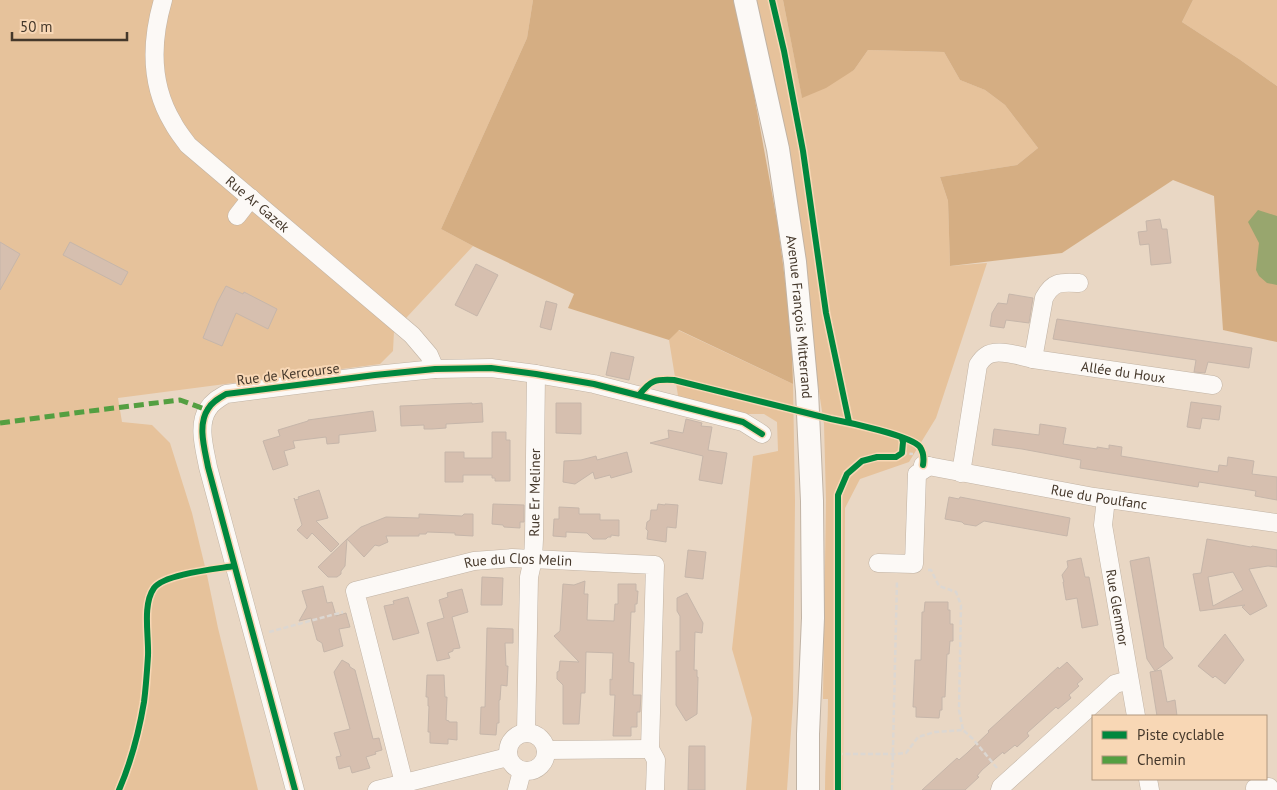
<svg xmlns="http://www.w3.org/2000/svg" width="1277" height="790" font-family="'PT Sans',sans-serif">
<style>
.green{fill:#e6c29b}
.forest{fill:#d5ae83}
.water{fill:#98a66e}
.building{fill:#d6bfaf;stroke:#c6b6aa;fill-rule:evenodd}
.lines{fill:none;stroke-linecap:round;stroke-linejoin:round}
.minor-casing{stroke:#c1b3a4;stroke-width:19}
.major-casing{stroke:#c1b3a4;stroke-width:24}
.path{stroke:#dcd7d2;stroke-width:2.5;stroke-dasharray:5 2.5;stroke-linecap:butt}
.minor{stroke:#fcf9f6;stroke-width:18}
.major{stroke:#fcf9f6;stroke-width:22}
.quiet{stroke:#549f41;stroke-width:5;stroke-dasharray:10 5;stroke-linecap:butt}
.cycleway-casing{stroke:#f8d7b5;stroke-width:9}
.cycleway{stroke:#00873e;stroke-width:6}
.labels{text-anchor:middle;stroke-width:4;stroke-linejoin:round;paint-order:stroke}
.street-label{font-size:14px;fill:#45382b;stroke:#f8d7b5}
</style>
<rect width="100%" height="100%" fill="#e9d7c4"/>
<g class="green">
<polygon points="0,0 533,0 527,38 441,229 473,246 394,331 393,351 380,364 118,398 122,422 152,425 170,443 192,513 207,575 218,628 258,790 0,790"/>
<path d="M756 0H783L802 97 854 70 868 50 944 52 960 80 985 90 1005 105 1038 148 1017 165 940 177 948 201 950 266 987 263 936 418 909 462 860 479 845 508 843 790H825C825 759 828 730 828 699H823L826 500 824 424 813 353 783 127 768 52Z"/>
<polygon points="1193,0 1277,0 1277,86 1239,59 1182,22"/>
<polygon points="678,330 793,384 795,501 793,702 787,790 746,790 752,718 732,649 753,456 778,451 777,422 764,414 681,414 669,340"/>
</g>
<g class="forest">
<polygon points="533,0 735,0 740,18 778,226 791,326 793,384 679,330 669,340 568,308 574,294 473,246 441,229 527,38"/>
<polygon points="783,0 1193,0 1182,22 1239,59 1277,86 1277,342 1223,330 1214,196 1173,180 1062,253 950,266 948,201 940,177 1017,165 1038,148 1005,105 985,90 960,80 944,52 868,50 854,70 826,88 802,98"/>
</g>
<polygon class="water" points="1258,210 1277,216 1277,285 1267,283 1259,276 1256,270 1259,243 1248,222"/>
<g class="building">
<polygon points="1160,219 1162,229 1167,229 1171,263 1151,265 1149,244 1140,245 1138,232 1147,231 1146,221"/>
<polygon points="0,242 20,254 0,290"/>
<polygon points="70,242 128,272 121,285 63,255"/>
<polygon points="476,264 498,275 477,316 455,305"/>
<polygon points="226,286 243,294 244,292 277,309 268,329 236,313 222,346 203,338 217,303"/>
<polygon points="1009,294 1033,298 1029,323 1006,320 1004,328 990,326 992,313 998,303 1007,304"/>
<polygon points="546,301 557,304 551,330 540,327"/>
<polygon points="1057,319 1252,348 1249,368 1208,362 1205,373 1194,372 1196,360 1053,339"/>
<polygon points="611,352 634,357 629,380 606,375"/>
<polygon points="1191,402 1221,406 1219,420 1202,418 1200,429 1187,427"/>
<polygon points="472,403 472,404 482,403 483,422 446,424 446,428 432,429 424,429 424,425 401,426 400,406"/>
<polygon points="556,403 581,403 581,434 556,433"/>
<polygon points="373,411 376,431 339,435 339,443 327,444 326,437 293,441 295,448 284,451 288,465 273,470 263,441 280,436 278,430 308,421 308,420"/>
<polygon points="686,419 702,423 701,426 712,427 708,450 727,453 722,484 699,480 703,456 650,443 669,438 668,430 683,433"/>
<polygon points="1040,424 1066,428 1063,444 1097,449 1097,447 1109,449 1109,445 1122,447 1121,456 1133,458 1218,472 1219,465 1227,466 1228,457 1254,461 1252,474 1277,477 1277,500 1255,496 1256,491 1199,482 1198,487 1080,468 1081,460 1022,449 992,445 994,429 1039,435"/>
<polygon points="492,432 506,432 506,440 510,440 510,481 495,481 495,478 492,478 492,475 463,475 463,482 445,482 445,452 464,452 464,458 492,458"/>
<polygon points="627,452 632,472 611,478 610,475 595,479 593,472 575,484 563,482 564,461 581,460 596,456 597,460"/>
<polygon points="319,490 328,518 316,521 339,544 331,552 312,533 307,539 297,530 302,525 294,498 295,500 299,499 298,497"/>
<polygon points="949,497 959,499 960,497 1070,518 1067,536 984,521 976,526 964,524 962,522 945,519"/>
<polygon points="493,504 524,505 524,522 520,522 520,528 504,527 503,525 492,524"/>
<polygon points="658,504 665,505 665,504 678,505 676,528 667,527 666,542 647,539 648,531 646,529 647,522 650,520 651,510 657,510"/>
<polygon points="559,507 579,508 579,514 600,514 600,520 619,520 619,536 611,535 611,537 608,537 606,539 593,539 587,533 566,532 566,537 553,536 554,519 559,519"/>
<polygon points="419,514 462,516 464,514 473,514 473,536 455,535 455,533 427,532 426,534 419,534 419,536 386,536 388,542 379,546 375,545 364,557 347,539 361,527 386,517 419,518"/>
<polygon points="347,539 345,566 341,571 341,574 337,577 328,577 318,567"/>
<path d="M1207 539 1251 547 1252 546 1277 550V567L1268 566 1249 569 1267 606 1250 615 1242 607 1245 605 1200 611 1193 574 1201 573ZM1233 572 1243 590 1213 606 1208 577Z"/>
<polygon points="688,550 706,552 703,579 685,577"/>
<polygon points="1149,557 1164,647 1173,658 1155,671 1147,659 1130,561"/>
<polygon points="1081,558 1085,577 1089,577 1098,625 1082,628 1077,598 1066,600 1063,582 1064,582 1062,575 1068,567 1067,561"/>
<polygon points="482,577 503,578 502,605 481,605"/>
<polygon points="585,581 584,594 588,594 587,620 614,621 615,604 618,604 618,584 636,584 636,591 638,591 637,604 635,604 635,612 631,612 629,662 634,663 633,695 641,695 640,712 637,712 637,727 631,727 631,736 613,736 615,695 610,695 610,679 612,680 613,653 586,652 585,693 581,693 579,724 563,724 563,685 557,679 557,672 559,671 560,661 579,662 554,636 560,631 563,584 574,585"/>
<polygon points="323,586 327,603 332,602 336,616 346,613 350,627 339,629 343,646 324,652 322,643 317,640 311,618 299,621 307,607 302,591"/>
<polygon points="462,589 468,612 452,617 460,648 453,649 453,651 448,653 450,658 437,661 427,623 444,618 439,600 448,597 447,593"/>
<polygon points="687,593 703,623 702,633 695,632 694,670 697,670 697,677 698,677 697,714 686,721 676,705 676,651 680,651 680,616 677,611 677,598"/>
<polygon points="408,597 419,633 393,640 384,606 394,604 393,601"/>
<polygon points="925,602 948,602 948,610 950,610 950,624 953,624 953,641 950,641 949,654 947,654 945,697 942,697 942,710 940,710 939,718 916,717 916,707 913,707 915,660 921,660 922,612 924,612"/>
<polygon points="487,628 513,629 513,643 505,643 506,666 508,666 507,686 501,685 500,700 499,700 499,723 497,723 496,735 480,734 481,707 485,707"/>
<polygon points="1225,634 1244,660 1225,684 1215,676 1213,678 1198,666"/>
<polygon points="342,660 349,664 350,667 355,670 373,739 379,738 382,750 375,752 376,754 366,757 370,768 352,773 350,766 339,769 336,757 341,756 334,733 350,729 334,672"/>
<polygon points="1067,662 1083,679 1077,684 1079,686 1069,695 1071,698 1058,709 1056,707 1037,724 1027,733 1029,736 1017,747 1015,745 1004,754 1003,752 982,770 977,776 979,777 965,790 922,790 957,758 959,760 967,753 989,732 988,731 1058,667 1059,669"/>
<polygon points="1161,670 1167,702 1175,700 1177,716 1157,716 1150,672"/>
<polygon points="427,675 444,675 445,697 447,697 446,720 449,721 449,722 457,722 457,740 448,739 448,744 430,743 430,732 428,732 429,706 428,706 428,697 426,697"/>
<polygon points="689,746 705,746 705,790 688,790"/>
</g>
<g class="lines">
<g class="minor-casing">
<g id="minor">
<path id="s1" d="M163 0C151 41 150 85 173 123 177 131 183 138 188 145L412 335 429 355 435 369"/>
<polyline points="237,216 251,198"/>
<path d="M1033 359 1044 298C1053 281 1061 282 1079 283"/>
<path id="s2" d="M923 465 1094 497 1277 523"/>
<path id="s3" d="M961 473 978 365C980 362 983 358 986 356 996 348 1022 356 1033 359L1213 385"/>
<path id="s4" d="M1106 499 1103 525 1136 716"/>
<polyline points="878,563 914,564 917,474 929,466"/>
<path id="s5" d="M526 732 529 577 533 559 534 539 536 374"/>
<circle cx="527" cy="752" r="19"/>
<polyline points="546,750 650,749"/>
<polyline points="1148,779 1150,790"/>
<path id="s6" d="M404 783 355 591 474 561 512 558 655 565 650 749 656 760 655 790"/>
<polyline points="1255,788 1269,787 1269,790"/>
<path d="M295 790 208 467C205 450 197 425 208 409 212 402 219 398 226 394L375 375 435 369 491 368 536 374 594 384 743 422 762 434"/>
<polyline points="377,790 508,757"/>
<polyline points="517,790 522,771"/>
<polyline points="1000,790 1001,787 1115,684 1129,680"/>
</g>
</g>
<g class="major-casing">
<g id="major">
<path id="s7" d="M745 0 778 149 795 262 807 391 812 501 813 618 808 734V790"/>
</g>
</g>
<g class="path">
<polyline points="902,453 913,454"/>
<polyline points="928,570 931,570 939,586 956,592 961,605 959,710 963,730"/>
<polyline points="269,632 343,612"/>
<polyline points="838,754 895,754 906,753 918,737 935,732 963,730 973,739 997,768"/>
<polyline points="892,790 897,580"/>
</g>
<use href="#minor" class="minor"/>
<use href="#major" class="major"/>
<polyline class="quiet" points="0,423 82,412 180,400 207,410"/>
<g class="cycleway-casing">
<g id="cycleway">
<polyline points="772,0 784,51 803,151 826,313 849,422"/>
<path d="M639 395C651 380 655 379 674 380L831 419C847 422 912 436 920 447 924 453 924 459 923 465"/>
<path d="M119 790C131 762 139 732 144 702 146 687 147 671 148 656 149 636 142 605 154 588 164 574 216 569 234 566"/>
<path d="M295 790 208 467C205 450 197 425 208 409 212 402 219 398 226 394L375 375 435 369 491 368 536 374 594 384 743 422 762 434"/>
<polyline points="838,790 838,495 847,474 862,461 877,457 896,457 902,453 903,442 902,438"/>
</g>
</g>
<use href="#cycleway" class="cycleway"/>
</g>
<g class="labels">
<g class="street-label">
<text dy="5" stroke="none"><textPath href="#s1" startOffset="245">Rue Ar Gazek</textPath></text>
<text dy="5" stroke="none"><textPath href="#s7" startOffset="322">Avenue François Mitterrand</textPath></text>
<text dy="5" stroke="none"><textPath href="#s3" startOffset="261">Allée du Houx</textPath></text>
<text transform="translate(288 374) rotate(-7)" y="5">Rue de Kercourse</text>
<text dy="5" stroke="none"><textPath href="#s5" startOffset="240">Rue Er Meliner</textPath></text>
<text dy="5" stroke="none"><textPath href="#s2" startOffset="179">Rue du Poulfanc</textPath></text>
<text dy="5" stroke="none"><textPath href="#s6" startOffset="365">Rue du Clos Melin</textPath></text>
<text dy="5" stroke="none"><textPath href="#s4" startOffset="110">Rue Glenmor</textPath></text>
</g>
</g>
<rect x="1092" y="715" width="175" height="65" fill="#f8d7b5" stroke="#b0977e"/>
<rect x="1102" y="731" width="25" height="8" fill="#00873e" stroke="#b0977e"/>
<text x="1137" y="740" font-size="15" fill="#45382b">Piste cyclable</text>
<rect x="1102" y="756" width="25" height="8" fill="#549f41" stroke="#b0977e"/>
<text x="1137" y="765" font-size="15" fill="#45382b">Chemin</text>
<path d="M12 32v8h115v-8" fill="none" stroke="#45382b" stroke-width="2.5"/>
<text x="20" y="32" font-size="15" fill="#45382b" stroke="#f8d7b5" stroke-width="4" paint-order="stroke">50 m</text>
</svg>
